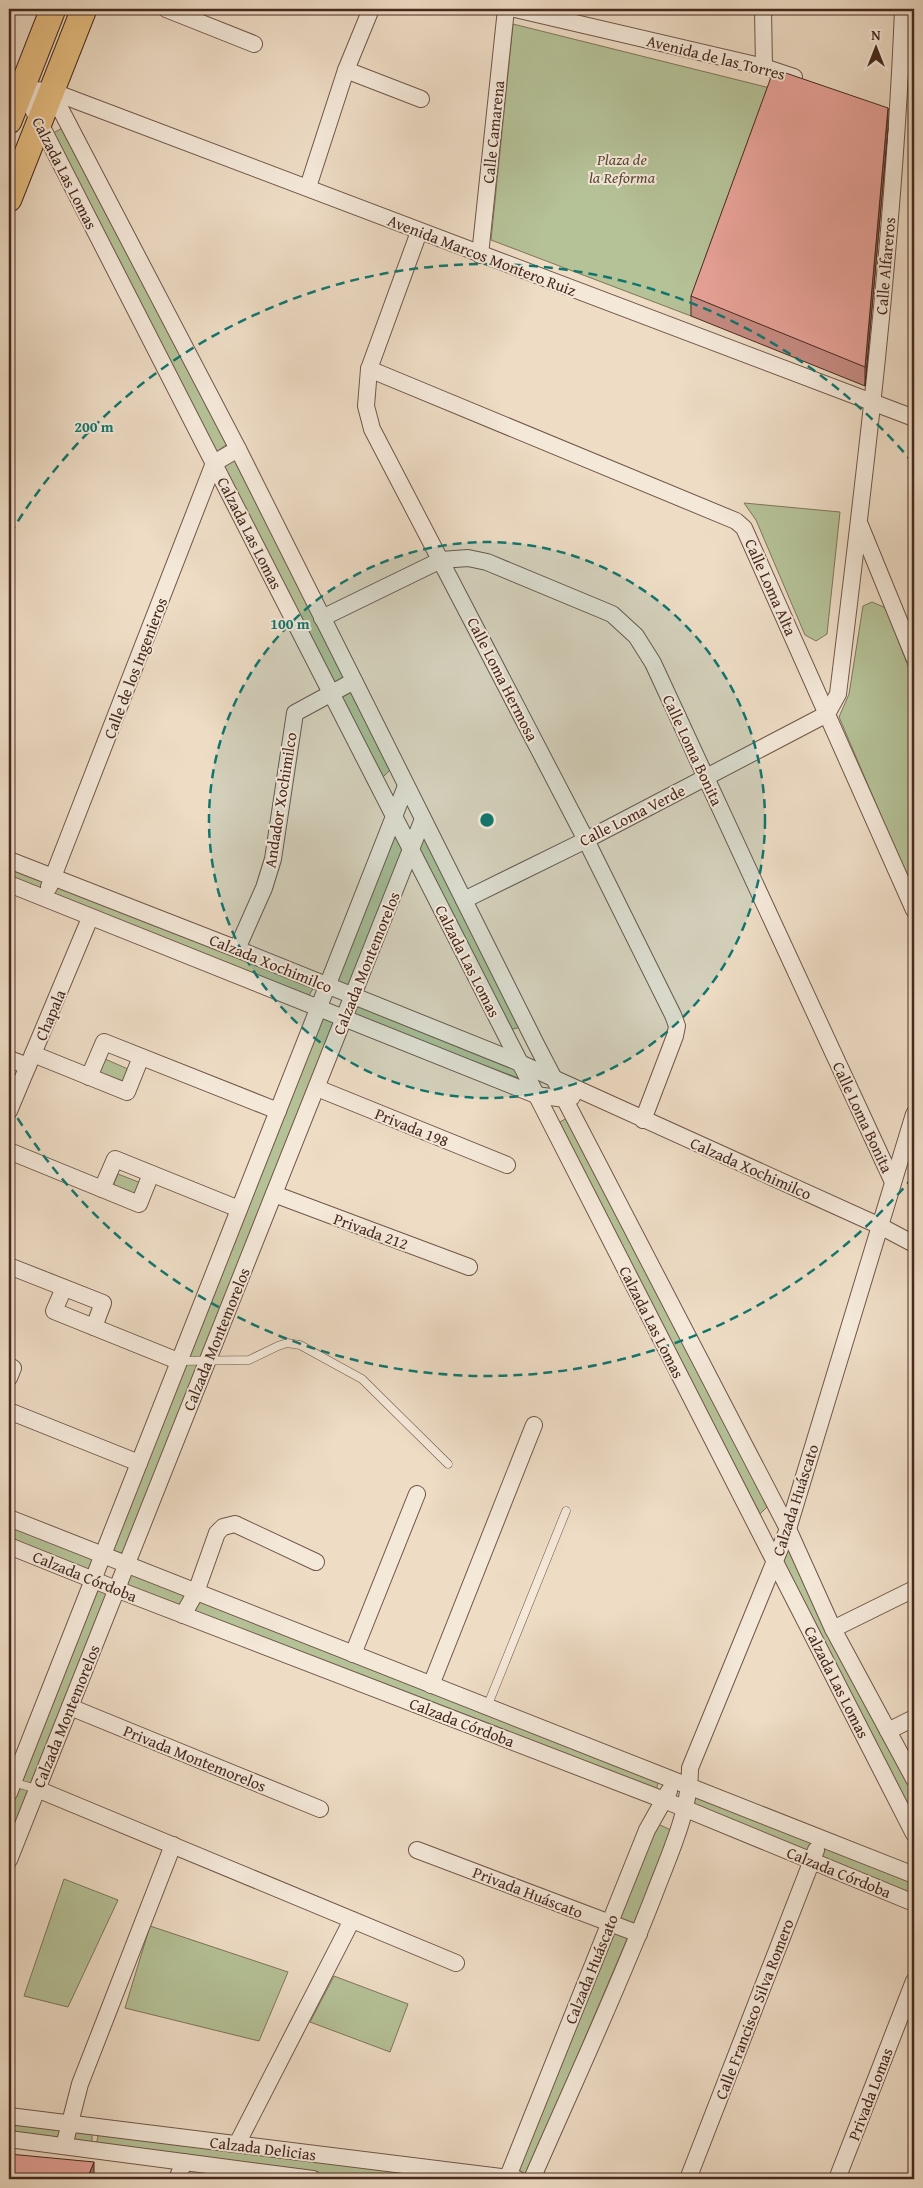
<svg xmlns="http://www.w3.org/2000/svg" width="923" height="2188" font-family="'Gentium Book Plus',serif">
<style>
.green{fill:#b5c197;stroke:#7e755a}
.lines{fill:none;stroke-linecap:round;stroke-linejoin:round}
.lane-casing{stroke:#705648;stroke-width:9}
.street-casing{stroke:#705648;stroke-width:18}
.primary-casing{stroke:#46291e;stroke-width:27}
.lane{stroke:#f4e8d9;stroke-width:8}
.street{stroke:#f4e8d9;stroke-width:16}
.primary{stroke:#e7be82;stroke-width:25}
.wall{fill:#c78b83;stroke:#46291e}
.shaded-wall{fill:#a2716a;stroke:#46291e}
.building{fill:#e7a298;stroke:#46291e}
.ring{fill:none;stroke:#0f766e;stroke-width:2.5;stroke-dasharray:9 6}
.labels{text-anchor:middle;stroke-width:4;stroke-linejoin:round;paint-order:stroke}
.street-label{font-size:16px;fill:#46291e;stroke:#f4e8d9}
.park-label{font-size:16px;font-style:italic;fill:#5c4736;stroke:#f4e8d9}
.centre{fill:#0f766e;stroke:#f4e8d9;stroke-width:2.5}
.ring-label{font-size:15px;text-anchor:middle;font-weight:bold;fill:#0f766e;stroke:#f4e8d9;stroke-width:4;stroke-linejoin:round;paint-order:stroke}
</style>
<rect width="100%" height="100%" fill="#eedcc5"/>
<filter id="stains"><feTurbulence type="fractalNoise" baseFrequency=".004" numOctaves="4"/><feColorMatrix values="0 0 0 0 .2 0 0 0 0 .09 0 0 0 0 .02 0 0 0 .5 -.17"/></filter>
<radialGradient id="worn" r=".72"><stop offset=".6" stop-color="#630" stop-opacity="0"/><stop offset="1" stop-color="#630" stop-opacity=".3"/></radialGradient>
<g class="green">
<polygon points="513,24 774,89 691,316 491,240"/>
<polygon points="64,127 233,440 216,452 46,137"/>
<polygon points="232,452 351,675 334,685 215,463"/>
<polygon points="744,503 840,512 827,634 816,641 805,635 756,520"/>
<polygon points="872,602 886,608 914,682 914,893 839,717 849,694 863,606"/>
<polygon points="354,681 391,769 382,778 331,692"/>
<polygon points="420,826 521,1027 509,1030 410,850"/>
<polygon points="395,831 404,850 347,994 330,981"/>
<polygon points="9,859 317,982 308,997 9,877"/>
<polygon points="357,1006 519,1063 521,1079 353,1016"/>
<polygon points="319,1017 335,1023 126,1555 110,1549"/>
<polygon points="105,1059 128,1069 123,1081 99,1072"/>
<polygon points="569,1117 769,1505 760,1514 558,1123"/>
<polygon points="118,1174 141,1183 136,1196 113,1186"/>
<polygon points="9,1518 102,1556 93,1580 116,1589 126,1565 659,1779 656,1791 116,1590 9,1850 9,1792 93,1580 9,1545"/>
<polygon points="785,1537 914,1786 914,1824 775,1562"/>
<polygon points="695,1788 914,1882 914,1895 691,1803"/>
<polygon points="658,1824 673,1831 527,2174 511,2170"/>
<polygon points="64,1879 118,1900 68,2007 24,1996"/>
<polygon points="150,1926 288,1972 259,2041 125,2008"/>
<polygon points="334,1976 408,2004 390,2052 310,2022"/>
<polygon points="9,2116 92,2127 92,2145 9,2134"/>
<polygon points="100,2127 493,2179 328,2179 95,2150"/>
</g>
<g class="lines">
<g class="lane-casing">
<g id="lane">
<polyline points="179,1361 249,1360 278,1346 287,1343 300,1345 362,1379 448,1464"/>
<polyline points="487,1707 566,1511"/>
<polyline points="12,1782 37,1789"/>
</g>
</g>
<g class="street-casing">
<g id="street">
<polyline points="166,9 254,44"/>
<polyline points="515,9 764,67 794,77"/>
<polyline points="763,9 764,67"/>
<polyline points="346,70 421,99"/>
<polyline points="22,88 914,1834"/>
<path d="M13 89 51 91C340 198 626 311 914 418"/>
<polyline points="51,91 238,449 536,1044 788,1529 833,1629 914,1779"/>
<polyline points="308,187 346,70 371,9"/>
<polyline points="419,232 369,369 366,406 372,429 586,840 673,1015 677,1026 675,1036 643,1120"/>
<polyline points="480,255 506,9"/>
<polyline points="369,369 736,521 744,528 914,910"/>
<polyline points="860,525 914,657"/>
<polyline points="322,618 441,560 468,558 487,562 612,614 636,636 653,663 892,1180"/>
<polyline points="9,860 237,949 520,1063 880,1226 914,1244"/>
<polyline points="9,884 536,1095 565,1099 572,1097"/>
<polyline points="49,887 214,463 238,449"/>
<path d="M464 900 586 840 827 714 838 694C866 466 894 238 903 9"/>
<polyline points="237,949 264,888 273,859 295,713 354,681"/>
<polyline points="33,1054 127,1092 141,1057"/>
<polyline points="9,1059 28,1066"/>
<polyline points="89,1077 104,1042 278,1111"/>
<polyline points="317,1088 507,1165"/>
<polyline points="9,1111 90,918"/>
<polyline points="9,1151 139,1204 151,1174"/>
<polyline points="102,1189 115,1159 239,1209"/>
<polyline points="274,1194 469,1267"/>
<polyline points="9,1266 103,1303 94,1327"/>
<polyline points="64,1288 54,1311 178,1361"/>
<polyline points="9,1366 13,1368 9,1378"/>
<polyline points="9,1411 139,1463"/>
<polyline points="9,1518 914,1875"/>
<polyline points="9,1546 116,1589 664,1800 914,1903"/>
<polyline points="183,1615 196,1592 217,1533 223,1527 235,1524 316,1562"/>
<polyline points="833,1629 914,1589"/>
<polyline points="353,1654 417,1494"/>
<polyline points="431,1685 534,1425"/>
<polyline points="70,1707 320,1809"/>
<polyline points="888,1731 914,1718"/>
<polyline points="37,1789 456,1963"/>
<polyline points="9,1793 406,786"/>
<polyline points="417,1850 639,1934"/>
<polyline points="9,1860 423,819"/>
<polyline points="9,2116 517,2179"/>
<polyline points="9,2139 313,2179"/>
<polyline points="237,2144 352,1920"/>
<polyline points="64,2146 80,2084 173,1845"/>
<polyline points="177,2179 184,2162"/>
<polyline points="507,2179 647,1830 669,1791"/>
<path d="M532 2179C573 2085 617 1991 654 1895 669 1855 690 1812 690 1768L788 1529 914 1114"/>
<polyline points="688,2179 816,1850"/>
<polyline points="837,2179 914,1981"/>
</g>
</g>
<g class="primary-casing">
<g id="primary">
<polyline points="9,121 53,9"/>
<polyline points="9,199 84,9"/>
</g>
</g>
<use href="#lane" class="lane"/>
<use href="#street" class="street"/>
<use href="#primary" class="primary"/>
</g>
<polygon class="wall" points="888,128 865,386 691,316 691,296"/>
<g class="shaded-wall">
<polygon points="888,108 888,128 865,386 865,367"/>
<polygon points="94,2162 94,2179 87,2179"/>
</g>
<g class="building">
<polygon points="774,69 888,108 865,367 691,296"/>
<polygon points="9,2154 94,2162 87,2179 9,2179"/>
</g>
<circle cx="487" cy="820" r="278" fill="#0f766e" fill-opacity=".12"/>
<g class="ring">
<circle cx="487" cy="820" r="278"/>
<path d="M913 1177A556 556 0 0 1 10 1106M10 534A556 556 0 0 1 913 463"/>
</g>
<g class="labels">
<g class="street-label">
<text transform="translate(716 57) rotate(14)" y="6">Avenida de las Torres</text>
<text transform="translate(493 132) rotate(-84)" y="6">Calle Camarena</text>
<text transform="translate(65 173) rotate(63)" y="6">Calzada Las Lomas</text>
<text transform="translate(482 255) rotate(21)" y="6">Avenida Marcos Montero Ruiz</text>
<text transform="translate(885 266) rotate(-85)" y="6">Calle Alfareros</text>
<text transform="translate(250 533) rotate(63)" y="6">Calzada Las Lomas</text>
<text transform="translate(771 587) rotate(66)" y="6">Calle Loma Alta</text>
<text transform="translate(135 668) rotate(-69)" y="6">Calle de los Ingenieros</text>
<text transform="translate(503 679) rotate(63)" y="6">Calle Loma Hermosa</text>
<text transform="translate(693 750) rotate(65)" y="6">Calle Loma Bonita</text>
<text transform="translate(280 800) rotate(-81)" y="6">Andador Xochimilco</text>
<text transform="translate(632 815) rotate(-27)" y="6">Calle Loma Verde</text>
<text transform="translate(468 961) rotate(63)" y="6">Calzada Las Lomas</text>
<text transform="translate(271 963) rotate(22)" y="6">Calzada Xochimilco</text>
<text transform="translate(366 963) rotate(-68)" y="6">Calzada Montemorelos</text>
<text transform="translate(50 1015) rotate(-67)" y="6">Chapala</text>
<text transform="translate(863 1117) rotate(65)" y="6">Calle Loma Bonita</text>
<text transform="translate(412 1127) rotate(22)" y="6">Privada 198</text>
<text transform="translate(751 1168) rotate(24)" y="6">Calzada Xochimilco</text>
<text transform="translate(371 1231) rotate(20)" y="6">Privada 212</text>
<text transform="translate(652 1322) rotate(63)" y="6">Calzada Las Lomas</text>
<text transform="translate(216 1339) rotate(-68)" y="6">Calzada Montemorelos</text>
<text transform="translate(795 1500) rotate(-72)" y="6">Calzada Huáscato</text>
<text transform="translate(85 1576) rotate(22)" y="6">Calzada Córdoba</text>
<text transform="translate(837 1682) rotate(63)" y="6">Calzada Las Lomas</text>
<text transform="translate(66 1716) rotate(-68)" y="6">Calzada Montemorelos</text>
<text transform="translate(462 1722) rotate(21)" y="6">Calzada Córdoba</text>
<text transform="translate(195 1758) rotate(22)" y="6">Privada Montemorelos</text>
<text transform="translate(839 1872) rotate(22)" y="6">Calzada Córdoba</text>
<text transform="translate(528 1892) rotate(21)" y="6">Privada Huáscato</text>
<text transform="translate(591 1969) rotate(-68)" y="6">Calzada Huáscato</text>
<text transform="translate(754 2009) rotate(-69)" y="6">Calle Francisco Silva Romero</text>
<text transform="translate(870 2094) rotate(-69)" y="6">Privada Lomas</text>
<text transform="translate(263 2148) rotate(7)" y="6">Calzada Delicias</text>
</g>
<g class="park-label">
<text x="622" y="165">Plaza de<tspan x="622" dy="18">la Reforma</tspan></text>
</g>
</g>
<circle cx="487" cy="820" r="8" class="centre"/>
<g class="ring-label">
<text x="94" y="432">200 m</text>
<text x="290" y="629">100 m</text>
</g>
<rect width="923" height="2188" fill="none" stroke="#eedcc5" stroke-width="30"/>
<rect x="10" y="10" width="903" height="2168" fill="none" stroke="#46291e" stroke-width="2.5"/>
<rect x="15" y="15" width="893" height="2158" fill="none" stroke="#46291e"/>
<g transform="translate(876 48)" stroke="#f4e8d9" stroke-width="4" paint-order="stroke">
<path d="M0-4L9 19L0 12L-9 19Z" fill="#46291e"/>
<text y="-8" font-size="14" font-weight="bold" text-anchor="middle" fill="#46291e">N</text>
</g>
<rect width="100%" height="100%" filter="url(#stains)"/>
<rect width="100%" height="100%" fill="url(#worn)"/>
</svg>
